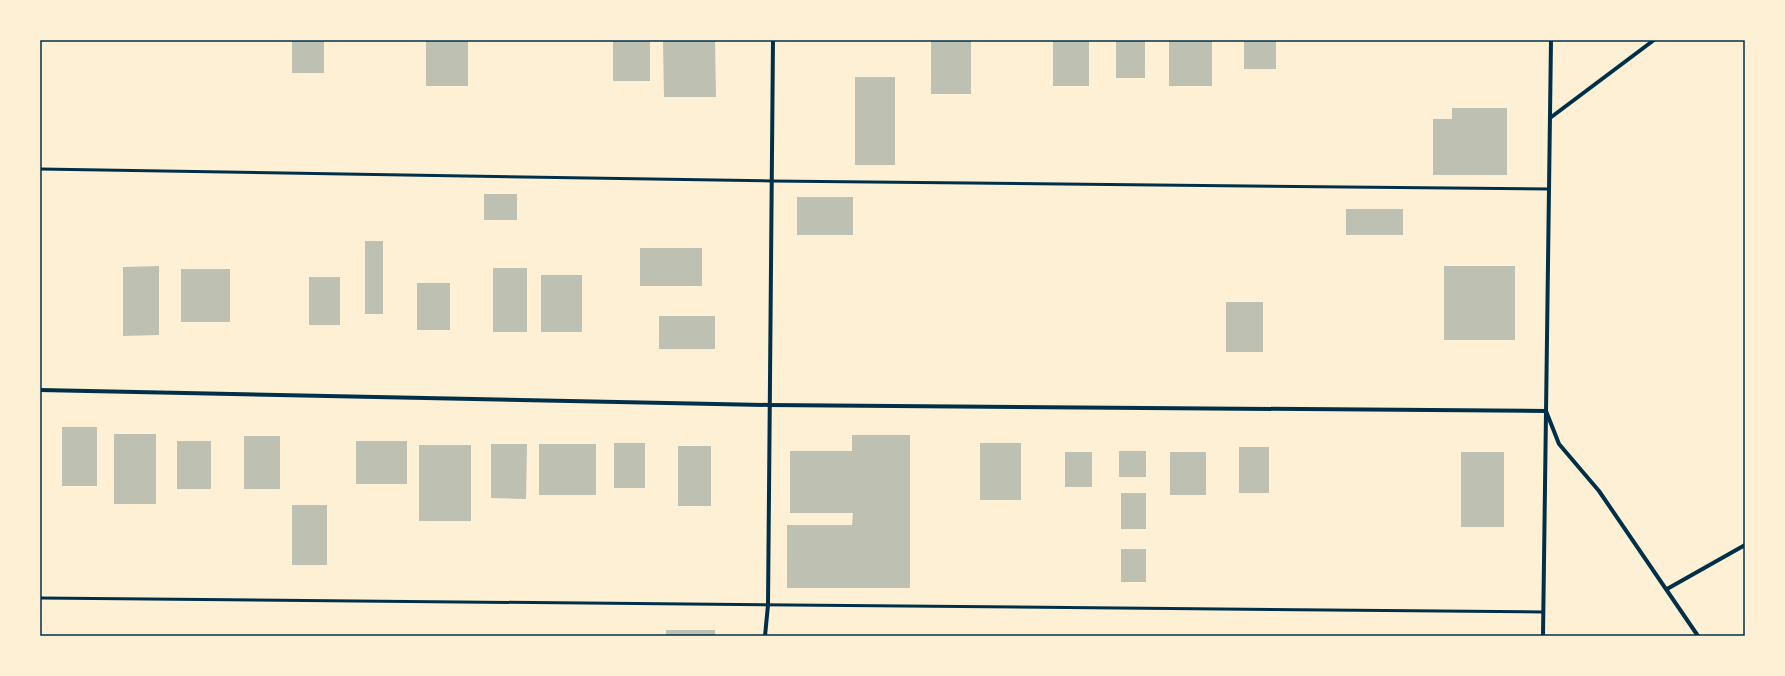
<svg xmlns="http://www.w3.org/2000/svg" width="1785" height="676" font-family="Jost,sans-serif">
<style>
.building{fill:#bec0b2}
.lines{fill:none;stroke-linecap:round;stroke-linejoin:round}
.service{stroke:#003049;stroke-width:3}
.minor{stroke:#003049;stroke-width:4}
.neatline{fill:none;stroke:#003049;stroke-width:1.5}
</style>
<rect width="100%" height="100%" fill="#fdf0d5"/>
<g class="building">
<rect x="292" y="40" width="32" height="33"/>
<rect x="426" y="40" width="42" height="46"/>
<rect x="613" y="40" width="37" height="41"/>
<polygon points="663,40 715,40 716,97 664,97"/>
<rect x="931" y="40" width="40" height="54"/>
<rect x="1053" y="40" width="36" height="46"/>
<rect x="1116" y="40" width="29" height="38"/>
<rect x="1169" y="40" width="43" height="46"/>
<rect x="1244" y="40" width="32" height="29"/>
<rect x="855" y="77" width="40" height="88"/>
<polygon points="1452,108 1507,108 1507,175 1433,175 1433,119 1452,119"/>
<rect x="484" y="194" width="33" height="26"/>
<rect x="797" y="197" width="56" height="38"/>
<rect x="1346" y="209" width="57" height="26"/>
<rect x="365" y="241" width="18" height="73"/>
<rect x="640" y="248" width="62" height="38"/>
<polygon points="159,266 159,335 123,336 123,267"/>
<rect x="1444" y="266" width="71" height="74"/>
<rect x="493" y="268" width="34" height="64"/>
<rect x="181" y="269" width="49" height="53"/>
<rect x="541" y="275" width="41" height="57"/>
<rect x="309" y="277" width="31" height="48"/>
<rect x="417" y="283" width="33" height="47"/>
<rect x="1226" y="302" width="37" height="50"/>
<rect x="659" y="316" width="56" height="33"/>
<rect x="62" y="427" width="35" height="59"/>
<rect x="114" y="434" width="42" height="70"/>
<polygon points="852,435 910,435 910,588 787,588 787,525 852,525 853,513 790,513 790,451 852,451"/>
<rect x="244" y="436" width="36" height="53"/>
<rect x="177" y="441" width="34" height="48"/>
<rect x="356" y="441" width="51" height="43"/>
<rect x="614" y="443" width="31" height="45"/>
<rect x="980" y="443" width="41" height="57"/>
<polygon points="491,444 527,444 526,499 491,498"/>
<rect x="539" y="444" width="57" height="51"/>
<rect x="419" y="445" width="52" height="76"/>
<rect x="678" y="446" width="33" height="60"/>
<rect x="1239" y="447" width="30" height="46"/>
<rect x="1119" y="451" width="27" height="26"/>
<rect x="1065" y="452" width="27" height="35"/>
<rect x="1170" y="452" width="36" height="43"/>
<rect x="1461" y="452" width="43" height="75"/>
<rect x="1121" y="493" width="25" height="36"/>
<rect x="292" y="505" width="35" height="60"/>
<rect x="1121" y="549" width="25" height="33"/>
<rect x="666" y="630" width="49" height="6"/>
</g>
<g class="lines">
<g class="service">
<polyline points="40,169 772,181 1549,189"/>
<polyline points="40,598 1543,612"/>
</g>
<g class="minor">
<polyline points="1550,118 1654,40"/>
<polyline points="40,390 769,405 1546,411 1559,444 1599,491 1698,636"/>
<polyline points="1667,589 1745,545"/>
<polyline points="765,636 768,605 773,40"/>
<polyline points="1543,636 1551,40"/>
</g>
</g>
<rect width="1785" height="676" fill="none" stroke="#fdf0d5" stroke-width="82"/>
<rect x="41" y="41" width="1703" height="594" class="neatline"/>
</svg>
